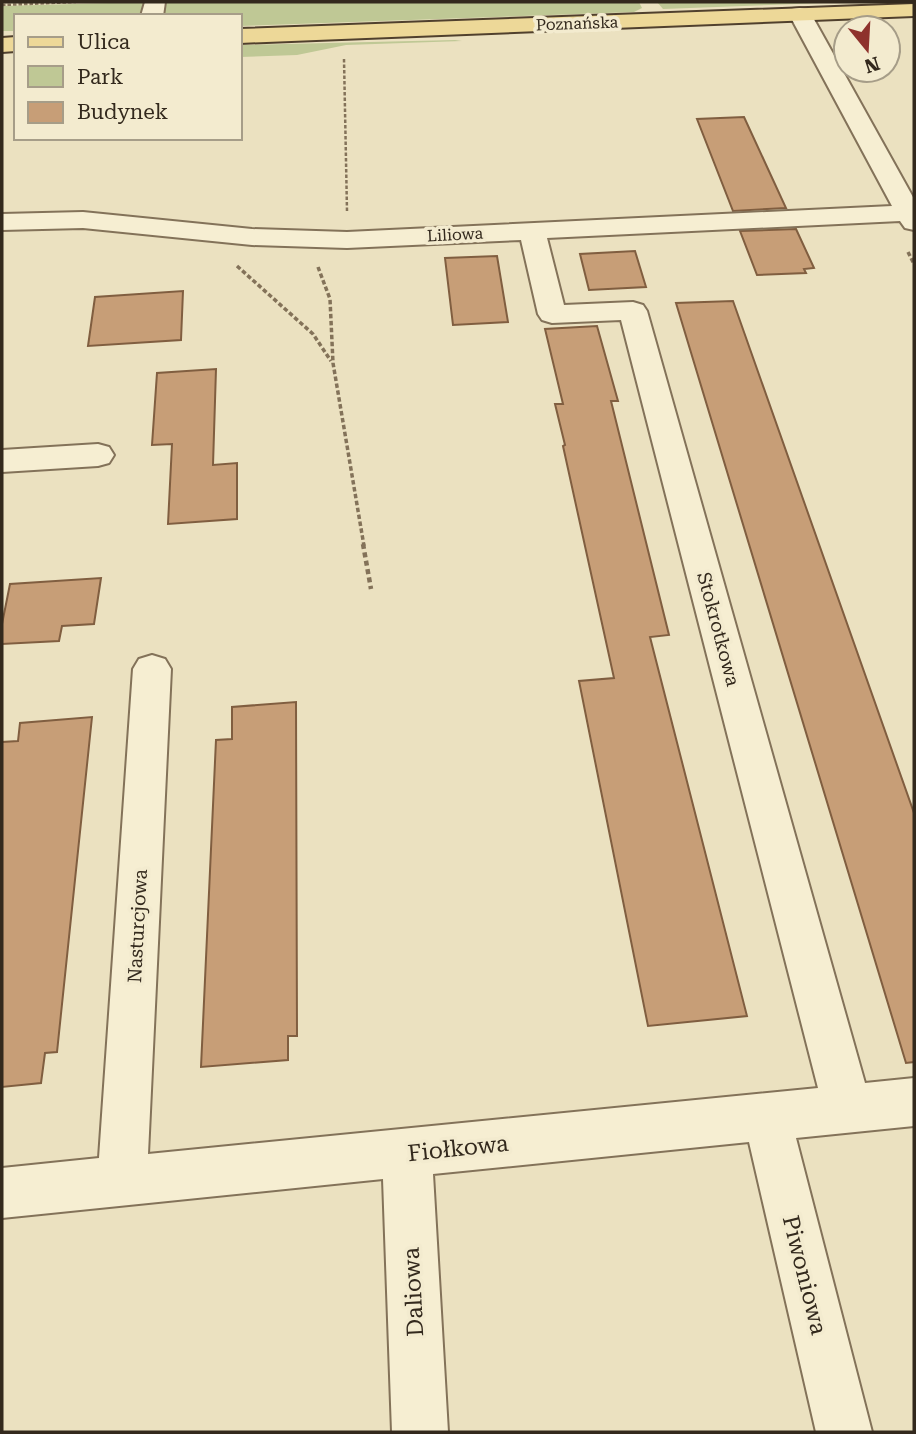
<svg xmlns="http://www.w3.org/2000/svg" width="916" height="1434" font-family="'Roboto Serif',serif">
<style>
.green{fill:#bfc895}
.building{fill:#c79e77;stroke:#805e40;stroke-width:2}
.lines{fill:none;stroke-linecap:round;stroke-linejoin:round}
.minor-casing{stroke:#837259;stroke-width:4}
.major-casing{stroke:#50402d;stroke-width:4}
.path-far2{stroke:#837259;stroke-width:2.5;stroke-dasharray:3.5 2;stroke-linecap:butt}
.path-far1{stroke:#837259;stroke-width:3.5;stroke-dasharray:4.5 2.5;stroke-linecap:butt}
.path{stroke:#837259;stroke-width:4.5;stroke-dasharray:5 3.5;stroke-linecap:butt}
.minor{fill:#f6eed2;fill-rule:evenodd}
.major{fill:#edd898;fill-rule:evenodd}
.labels{text-anchor:middle;stroke-width:7;stroke-linejoin:round;paint-order:stroke}
.far-street-label{font-size:16px;fill:#33291d;stroke:#f3ebcf}
.street-label{font-size:19px;fill:#33291d;stroke:#f3ebcf}
.near-street-label{font-size:23px;fill:#33291d;stroke:#f3ebcf}
</style>
<rect width="100%" height="100%" fill="#ebe1c0"/>
<g class="green">
<polygon points="144,2 140,16 16,16 16,31 2,31 2,6"/>
<polygon points="165,2 639,2 642,8 634,12 240,26 240,16 162,16"/>
<polygon points="657,2 851,2 663,9"/>
<polygon points="455,40 462,41 346,45 297,55 240,57 240,45"/>
</g>
<g class="building">
<polygon points="744,117 786,208 733,211 697,119"/>
<polygon points="796,229 814,268 804,269 806,273 757,275 740,231"/>
<polygon points="635,251 646,287 589,290 580,254"/>
<polygon points="497,256 508,322 453,325 445,258"/>
<polygon points="183,291 181,340 88,346 95,297"/>
<polygon points="733,301 914,813 914,1062 906,1063 676,303"/>
<polygon points="597,326 618,401 611,401 669,635 650,637 747,1016 648,1026 579,681 614,678 563,446 565,445 555,404 563,404 545,329"/>
<polygon points="216,369 213,465 237,463 237,519 168,524 172,444 152,445 157,373"/>
<polygon points="101,578 94,624 62,626 59,641 2,644 2,624 10,584"/>
<polygon points="296,702 297,1036 288,1036 288,1060 201,1067 216,740 232,739 232,707"/>
<polygon points="92,717 57,1052 45,1053 41,1083 2,1087 2,742 18,741 20,723"/>
</g>
<g class="lines">
<g class="minor-casing">
<g id="minor">
<polygon points="145,2 165,2 163,16 141,16"/>
<polygon points="800,8 808,9 811,14 914,199 914,230 905,228 900,221 547,238 564,305 633,302 643,305 647,311 865,1083 914,1078 914,1126 796,1138 872,1432 816,1432 749,1142 433,1174 448,1432 392,1432 383,1179 2,1218 2,1168 99,1158 133,669 139,659 152,655 165,659 171,669 148,1154 818,1088 621,320 552,323 542,320 538,314 521,240 347,248 252,245 83,228 2,230 2,214 83,212 252,229 347,232 892,206 789,14 792,9"/>
<polygon points="98,444 109,447 114,455 109,463 98,466 2,472 2,450"/>
</g>
</g>
<g class="major-casing">
<g id="major">
<polygon points="914,4 914,16 240,43 240,29"/>
<polygon points="16,37 16,51 2,52 2,38"/>
</g>
</g>
<g class="path-far2">
<polyline points="2,5 76,2"/>
<polyline points="344,59 347,211"/>
</g>
<g class="path-far1">
<polyline points="908,252 914,264"/>
<polyline points="237,266 313,334 331,361"/>
<polyline points="318,267 330,299 333,363 364,546"/>
</g>
<polyline class="path" points="363,544 371,589"/>
<use href="#minor" class="minor"/>
<use href="#major" class="major"/>
</g>
<g class="labels">
<g class="far-street-label">
<text transform="translate(577 23) rotate(-2)" y="6">Poznańska</text>
<text transform="translate(455 234) rotate(-3)" y="6">Liliowa</text>
</g>
<g class="street-label">
<text transform="translate(719 629) rotate(75)" y="7">Stokrotkowa</text>
<text transform="translate(137 926) rotate(-87)" y="7">Nasturcjowa</text>
</g>
<g class="near-street-label">
<text transform="translate(458 1148) rotate(-6)" y="8">Fiołkowa</text>
<text transform="translate(805 1275) rotate(76)" y="8">Piwoniowa</text>
<text transform="translate(413 1292) rotate(-93)" y="8">Daliowa</text>
</g>
</g>
<rect width="916" height="1434" fill="none" stroke="#33291d" stroke-width="7"/>
<rect x="14" y="14" width="228" height="126" fill="#f3ebcf" stroke="#a69d88" stroke-width="2"/>
<rect x="28" y="37" width="35" height="10" fill="#edd898" stroke="#a69d88" stroke-width="2"/>
<text x="77" y="49" font-size="21" fill="#33291d">Ulica</text>
<rect x="28" y="66" width="35" height="21" fill="#bfc895" stroke="#a69d88" stroke-width="2"/>
<text x="77" y="84" font-size="21" fill="#33291d">Park</text>
<rect x="28" y="102" width="35" height="21" fill="#c79e77" stroke="#a69d88" stroke-width="2"/>
<text x="77" y="119" font-size="21" fill="#33291d">Budynek</text>
<g transform="translate(867 49) rotate(162)"><circle r="33" fill="#f3ebcf" stroke="#a69d88" stroke-width="2"/>
<path d="M0-5L12 26L0 18L-12 26Z" fill="#8e322c"/>
<text y="-10" font-size="19" font-weight="bold" text-anchor="middle" fill="#33291d">N</text>
</g>
</svg>
